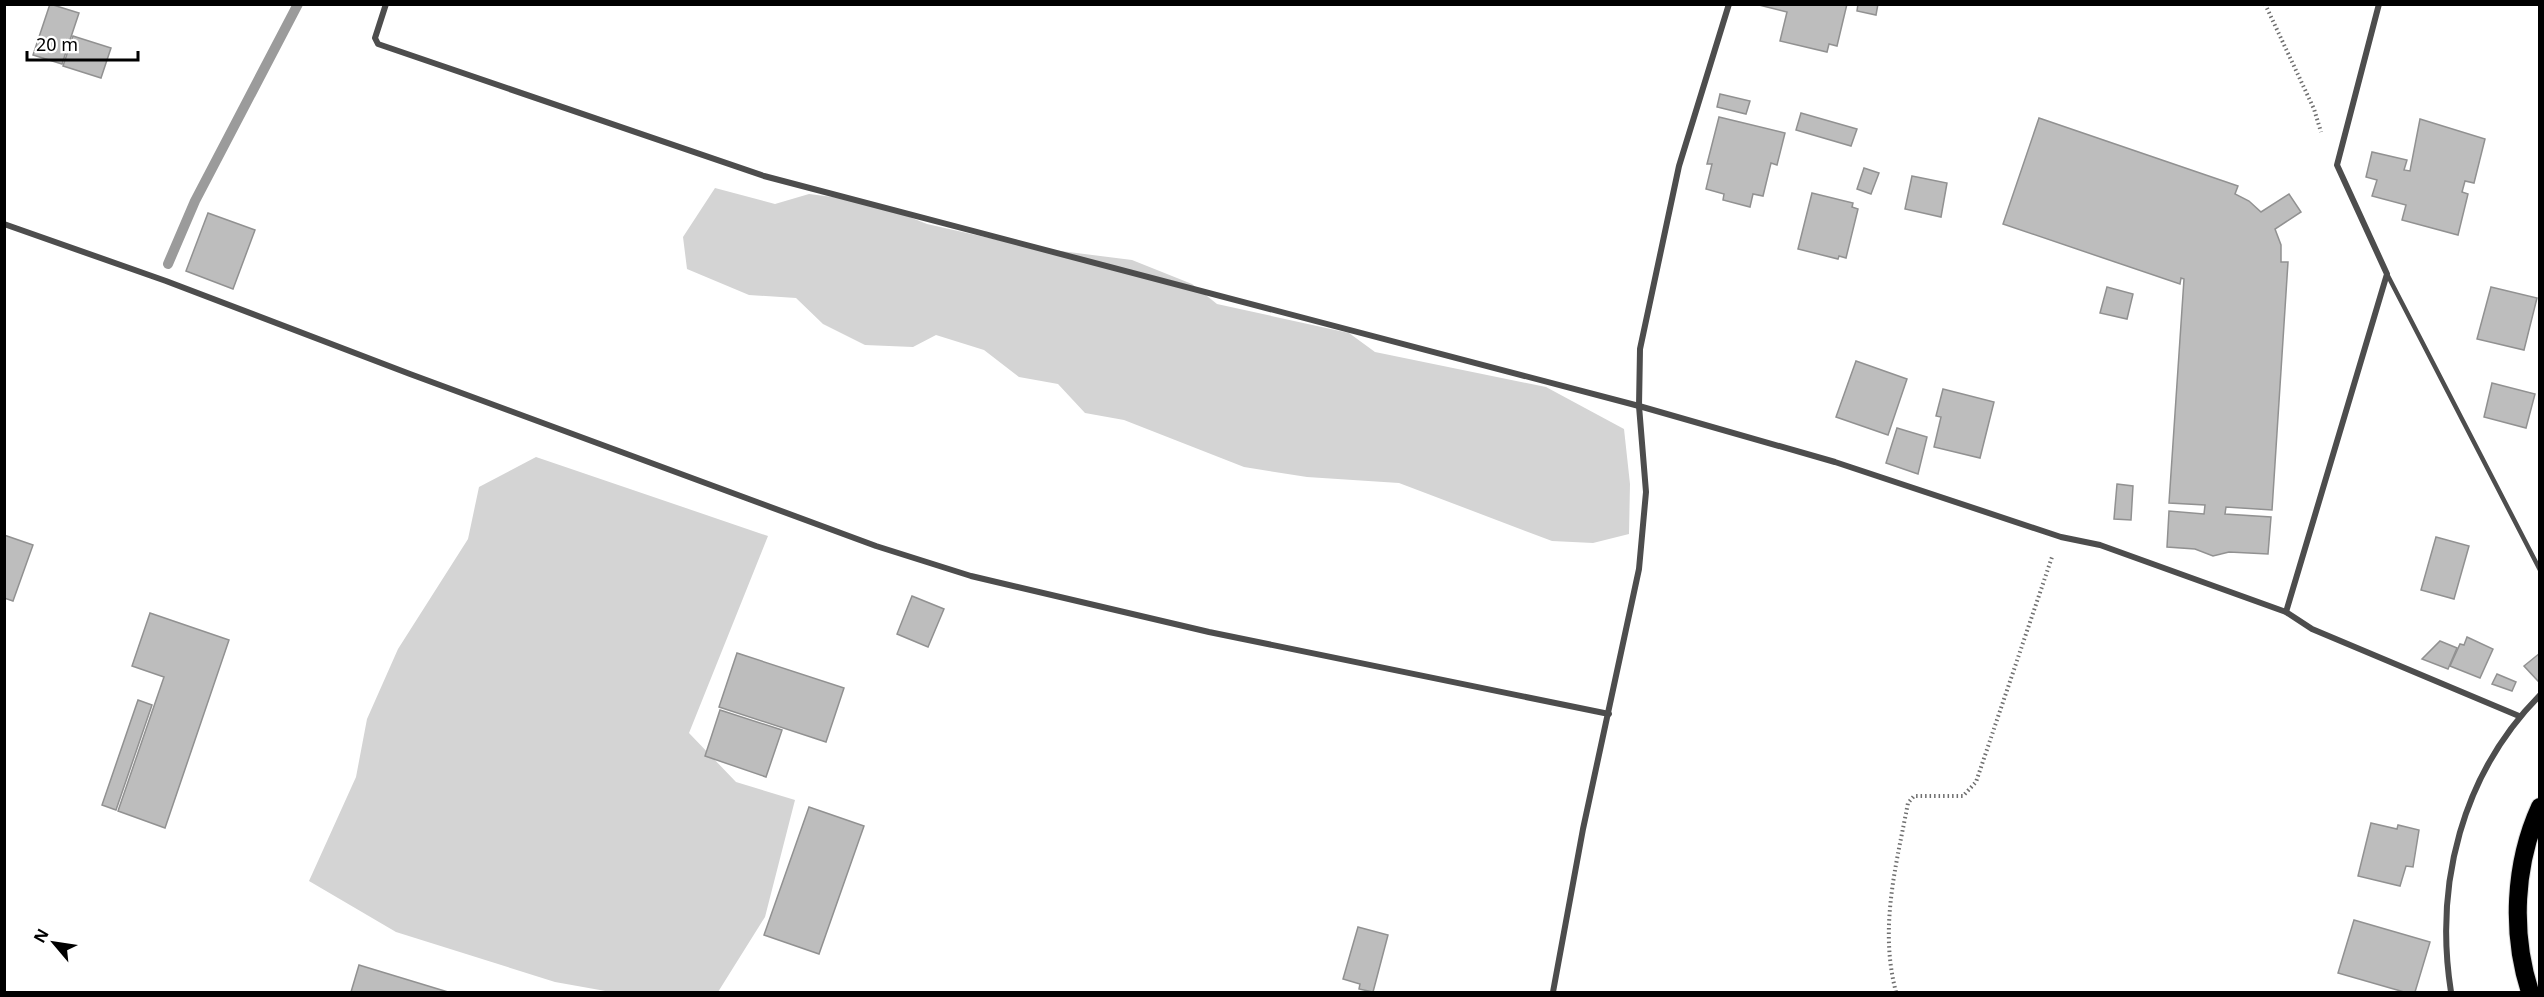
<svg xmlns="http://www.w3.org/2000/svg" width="2544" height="997" font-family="'Noto Sans',sans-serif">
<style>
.green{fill:#d4d4d4}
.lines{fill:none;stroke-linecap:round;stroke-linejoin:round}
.stream{stroke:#9b9b9b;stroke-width:10}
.building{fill:#bdbdbd;stroke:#919191;stroke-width:1.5}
.highway-casing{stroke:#dbdbdb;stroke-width:20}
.path{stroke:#6f6f6f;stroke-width:4;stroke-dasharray:1.5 3;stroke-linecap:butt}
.lane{stroke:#4d4d4d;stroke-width:4.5}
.street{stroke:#4d4d4d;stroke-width:6}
.highway{stroke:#000;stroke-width:18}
</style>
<rect width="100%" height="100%" fill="#fff"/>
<g class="green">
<polygon points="715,188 775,204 809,194 872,202 927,224 1029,247 1132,260 1192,284 1217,304 1349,333 1375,352 1546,387 1624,429 1630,484 1629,534 1593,543 1552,541 1399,483 1307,477 1244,467 1124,420 1085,413 1058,384 1019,377 984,350 936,335 913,347 865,345 823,324 796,298 749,295 687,269 683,237"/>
<polygon points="536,457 768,536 689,733 736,782 795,800 765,917 718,992 611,992 555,982 396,932 309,881 356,777 367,719 398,649 468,539 479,487"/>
</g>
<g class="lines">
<polyline class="stream" points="168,264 195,201 298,4"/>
</g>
<g class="building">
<polygon points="50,4 79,13 62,64 33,55"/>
<polygon points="1755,4 1847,4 1837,46 1829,44 1827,52 1780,41 1787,12"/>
<polygon points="1858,4 1878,4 1876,15 1857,11"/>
<polygon points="73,36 111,48 101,78 63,66"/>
<polygon points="1720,94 1750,101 1746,114 1717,107"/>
<polygon points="1801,113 1857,129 1851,146 1796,130"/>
<polygon points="1719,117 1785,133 1777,165 1771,163 1763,196 1753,194 1750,207 1723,200 1724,194 1706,189 1712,164 1707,164"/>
<polygon points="2039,118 2238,186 2235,194 2249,201 2261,212 2289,194 2301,212 2275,229 2281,245 2281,262 2288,262 2272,510 2226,507 2225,514 2271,517 2268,554 2229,552 2213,556 2195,549 2167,547 2169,511 2204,514 2205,505 2169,503 2184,279 2181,278 2180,284 2003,224"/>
<polygon points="2420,119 2485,139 2474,183 2465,181 2462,192 2468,194 2458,235 2402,220 2406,205 2372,196 2377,180 2366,177 2372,152 2407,160 2404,170 2410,171"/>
<polygon points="1864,168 1879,173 1871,194 1857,189"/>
<polygon points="1912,176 1947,183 1941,217 1905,209"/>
<polygon points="1812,193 1853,203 1852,207 1858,209 1846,258 1839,256 1838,259 1798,249"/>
<polygon points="208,213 255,230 233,289 186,271"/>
<polygon points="2107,287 2133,294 2127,319 2100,313"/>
<polygon points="2491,287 2537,298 2524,350 2477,339"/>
<polygon points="1856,361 1907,379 1888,435 1836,417"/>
<polygon points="2492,383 2535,394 2526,428 2484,417"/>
<polygon points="1943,389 1994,402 1980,458 1934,447 1941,417 1936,416"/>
<polygon points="1897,428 1927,437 1918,474 1886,463"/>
<polygon points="2117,484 2133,486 2131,520 2114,519"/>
<polygon points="4,535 33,545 13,601 4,598"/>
<polygon points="2436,537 2469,546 2454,599 2421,590"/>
<polygon points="912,596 944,609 928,647 897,634"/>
<polygon points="150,613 229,640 165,828 118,811 164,677 132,666"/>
<polygon points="2467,637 2493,649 2480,678 2450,666 2460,644 2464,645"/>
<polygon points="2440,641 2457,648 2448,669 2422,659"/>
<polygon points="737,653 844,688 826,742 719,707"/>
<polygon points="2540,653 2540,680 2538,681 2524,666"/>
<polygon points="2497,674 2516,682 2512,691 2492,684"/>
<polygon points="138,700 152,705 116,810 102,805"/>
<polygon points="720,710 782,730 766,777 705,756"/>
<polygon points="809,807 864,826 819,954 764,935"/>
<polygon points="2371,823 2397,829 2398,825 2419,830 2413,867 2406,866 2400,886 2358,876"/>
<polygon points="2354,920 2430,942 2415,992 2404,992 2338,973"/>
<polygon points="1358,927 1388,935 1373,992 1359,989 1360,984 1343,979"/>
<polygon points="359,965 448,992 351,992"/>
</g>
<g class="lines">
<g class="highway-casing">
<path id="highway" d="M2530 992C2511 933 2514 864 2540 807"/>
</g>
<g class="path">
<polyline points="2265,4 2314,109 2321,132"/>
<path d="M1896 992C1879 928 1896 866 1908 803L1914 796H1963L1976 782 2052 557"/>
</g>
<polyline class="lane" points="2387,274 2540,570"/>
<g class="street">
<polyline points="386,4 375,38 378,44 764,176 1639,406 1835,462 2061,537 2100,545 2286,612 2312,629 2519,716"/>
<polyline points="4,224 166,281 410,374 876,546 971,576 1209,632 1609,714"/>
<polyline points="2286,612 2387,274 2337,165 2379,4"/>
<polyline points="1553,992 1583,829 1639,569 1646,492 1639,406 1640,349 1679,166 1729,4"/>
<path d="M2451 992C2434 884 2462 774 2540 695"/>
</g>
<use href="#highway" class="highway"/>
</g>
<rect width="2544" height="997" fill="none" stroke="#000000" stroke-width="12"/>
<g transform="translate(54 943) rotate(299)" stroke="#ffffff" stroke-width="4.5" paint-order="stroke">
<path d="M0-4.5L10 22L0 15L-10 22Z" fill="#000000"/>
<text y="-9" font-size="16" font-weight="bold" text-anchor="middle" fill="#000000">N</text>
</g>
<path d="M27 51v9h111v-9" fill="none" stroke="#000000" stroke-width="3"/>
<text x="36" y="51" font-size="18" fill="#000000" stroke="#ffffff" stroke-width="4.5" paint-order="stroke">20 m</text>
</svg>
